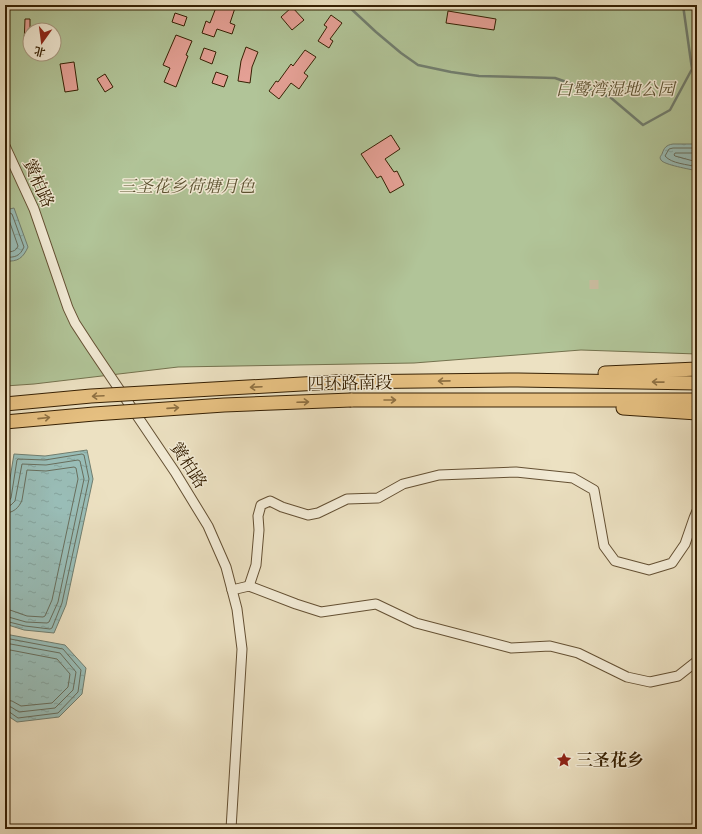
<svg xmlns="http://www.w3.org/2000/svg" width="702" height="834" font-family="'IM FELL DW Pica','Noto Serif SC',serif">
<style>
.green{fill:#b1c498;stroke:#74724e;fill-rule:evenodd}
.water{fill:url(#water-ripples);stroke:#717e6f}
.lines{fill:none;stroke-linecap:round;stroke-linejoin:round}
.shore{stroke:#686e5d;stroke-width:1}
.stream{stroke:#717e6f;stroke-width:2.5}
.building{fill:#e4a095;stroke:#362003}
.minor-tunnel{stroke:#c8ba9c;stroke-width:9;stroke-dasharray:9 4.5;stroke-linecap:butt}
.minor-casing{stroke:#645033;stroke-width:11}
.highway-casing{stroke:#362003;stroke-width:15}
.minor{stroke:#f3ecd7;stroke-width:9}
.highway{stroke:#e6c081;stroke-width:13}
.highway-bridge-casing{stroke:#362003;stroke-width:15;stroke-linecap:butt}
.highway-bridge{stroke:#e6c081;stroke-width:13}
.oneway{stroke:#8e7042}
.labels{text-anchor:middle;stroke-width:3;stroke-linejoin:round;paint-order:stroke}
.park-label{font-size:17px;font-style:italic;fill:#5b5130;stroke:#f3ecd7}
.street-label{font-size:17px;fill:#362003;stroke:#f3ecd7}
.poi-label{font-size:17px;font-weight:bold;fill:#362003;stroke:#f3ecd7;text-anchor:start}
</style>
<defs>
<pattern id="water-ripples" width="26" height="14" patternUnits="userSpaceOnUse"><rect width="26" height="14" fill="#99bdb7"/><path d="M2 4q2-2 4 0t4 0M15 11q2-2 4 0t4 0" fill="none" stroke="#84a29c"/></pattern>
</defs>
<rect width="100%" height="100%" fill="#ece1c2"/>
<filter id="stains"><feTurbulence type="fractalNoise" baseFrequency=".005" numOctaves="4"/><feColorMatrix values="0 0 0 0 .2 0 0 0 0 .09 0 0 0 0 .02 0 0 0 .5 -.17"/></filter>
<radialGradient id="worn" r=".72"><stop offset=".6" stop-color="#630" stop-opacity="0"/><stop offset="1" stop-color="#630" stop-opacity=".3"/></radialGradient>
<path class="green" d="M5 5H697V354L581 350 414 363 178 367 34 384 5 386ZM30 30H54V54H30Z"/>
<g class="water">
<path d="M673 144H697V171C690 169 664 165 661 160 659 157 661 156 662 154 664 148 666 145 673 144Z"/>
<path d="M14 208 28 247C23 258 18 262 5 261V210Z"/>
<polygon points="87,450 93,479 66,605 54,633 24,630 5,624 5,509 14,454 45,456"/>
<polygon points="5,634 65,645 86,668 82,694 59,717 17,722 5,714"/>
</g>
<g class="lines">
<g class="shore">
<path d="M697 148H673L669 149 665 156C672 164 687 164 697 167"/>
<polyline points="697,153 675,153 674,155 675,156 697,162"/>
<path d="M5 213H10L12 214 24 247C20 256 15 258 5 257"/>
<path d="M5 219 9 220 18 246C16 252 10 252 5 252"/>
<polyline points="5,502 9,501 11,498 17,460 18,459 45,460 82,454 84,455 89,479 62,603 52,628 50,629 25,626 5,621"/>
<polyline points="5,507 11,505 15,501 22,464 46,465 78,460 80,461 84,479 58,602 49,622 47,623 26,622 5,616"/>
<path d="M5 513C13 513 19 508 22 500L27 470 46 471 74 467 76 468 78 479 52 600 45 616 43 617 27 616 10 610H5"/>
<polyline points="5,638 63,649 81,670 78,692 58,713 18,718 8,711 5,711"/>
<polyline points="5,643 60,653 76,672 73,690 55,708 19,712 11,707 5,706"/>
<polyline points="5,649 57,659 70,674 68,687 52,703 21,706 12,701 5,700"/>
</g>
<polyline class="stream" points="347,5 376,32 401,53 418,65 451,72 479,76 555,78 610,97 643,125 670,110 692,69 683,5"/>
</g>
<g class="building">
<polygon points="217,5 236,5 230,23 235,25 232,34 217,29 214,37 202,33 206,21 210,23"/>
<polygon points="292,7 304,20 292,30 281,17"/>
<polygon points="448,11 496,19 494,30 446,23"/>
<polygon points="175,13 187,17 184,26 172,22"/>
<polygon points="331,15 342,23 330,39 333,41 329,48 318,41 327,27 324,25"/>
<polygon points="25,19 30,19 30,46 24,45"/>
<polygon points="176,35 192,41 186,55 188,56 176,87 164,82 170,68 163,65"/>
<polygon points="246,47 258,52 252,67 250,83 238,81 241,61"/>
<polygon points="204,48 216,52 212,64 200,59"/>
<polygon points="305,50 316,57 304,73 308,76 299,89 291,83 279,99 269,91 276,81 278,82 291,64 293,66"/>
<polygon points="74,62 78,90 65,92 60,64"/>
<polygon points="216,72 228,76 224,87 212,83"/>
<polygon points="105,74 113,87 105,92 97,79"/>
<polygon points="391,135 400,149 385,159 394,172 397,171 404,185 390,193 381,176 377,178 361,154"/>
</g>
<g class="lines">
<polyline class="minor-tunnel" points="594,280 594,292"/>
<g class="minor-casing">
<g id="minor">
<polyline points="5,146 34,209 68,308 75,323 90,346 175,472 208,526 226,567 237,609 242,649 231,829"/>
<polyline points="249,586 256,565 259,530 258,516 261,505 270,501 282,507 308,515 318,513 347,499 378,498 403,484 439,475 516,472 573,478 594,490 604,546 615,561 649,570 672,563 685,544 694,518 697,511"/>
<polyline points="232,590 249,586 296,604 321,612 376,604 416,623 511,648 550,646 578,653 627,677 650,682 678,676 697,661"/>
</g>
</g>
<g class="highway-casing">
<g id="highway">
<polyline points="605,373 697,369"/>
<polyline points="337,382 518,380 697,383"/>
<polyline points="351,400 697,400"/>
<polyline points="623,408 697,413"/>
</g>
</g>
<use href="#minor" class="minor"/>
<use href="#highway" class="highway"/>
<g class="highway-bridge-casing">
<g id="highway-bridge">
<polyline points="5,404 91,396 337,382"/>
<polyline points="5,422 94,414 224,405 351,400"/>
</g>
</g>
<use href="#highway-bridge" class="highway-bridge"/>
</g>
<defs><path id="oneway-shaft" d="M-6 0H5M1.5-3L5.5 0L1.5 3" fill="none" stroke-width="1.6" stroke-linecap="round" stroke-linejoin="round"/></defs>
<g class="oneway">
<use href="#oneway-shaft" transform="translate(444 381) rotate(179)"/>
<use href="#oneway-shaft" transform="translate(658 382) rotate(-179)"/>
<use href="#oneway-shaft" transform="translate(256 387) rotate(177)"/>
<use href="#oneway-shaft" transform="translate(98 396) rotate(177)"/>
<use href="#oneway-shaft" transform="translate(390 400)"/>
<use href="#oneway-shaft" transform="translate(303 402) rotate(-2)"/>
<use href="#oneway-shaft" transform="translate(173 408) rotate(-4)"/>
<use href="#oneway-shaft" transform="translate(44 418) rotate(-6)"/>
</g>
<defs>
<g id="sight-bare" transform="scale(1.2)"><path d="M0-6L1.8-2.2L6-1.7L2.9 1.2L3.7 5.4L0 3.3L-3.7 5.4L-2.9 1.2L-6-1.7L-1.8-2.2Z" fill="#8f2418" stroke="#f3ecd7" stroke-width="2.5" paint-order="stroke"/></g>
</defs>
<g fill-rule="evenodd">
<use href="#sight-bare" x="564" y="760"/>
</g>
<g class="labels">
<g class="park-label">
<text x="615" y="95">白鹭湾湿地公园</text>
<text x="187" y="192">三圣花乡荷塘月色</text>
</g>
<g class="street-label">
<text transform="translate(39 183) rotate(66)" y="6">黉柏路</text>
<text transform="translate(350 383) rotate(-1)" y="6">四环路南段</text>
<text transform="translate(189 465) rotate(57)" y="6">黉柏路</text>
</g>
<g class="poi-label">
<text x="576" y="766">三圣花乡</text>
</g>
</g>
<rect width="702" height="834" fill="none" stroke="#ece1c2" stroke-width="20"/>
<rect x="6" y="6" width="690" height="822" fill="none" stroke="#362003" stroke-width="2"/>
<rect x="10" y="10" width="682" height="814" fill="none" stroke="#362003"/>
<g transform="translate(42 42) rotate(194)"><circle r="19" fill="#f3ecd7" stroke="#a79a82"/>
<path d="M0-3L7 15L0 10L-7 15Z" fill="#8f2418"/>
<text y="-6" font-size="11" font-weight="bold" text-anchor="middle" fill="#362003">北</text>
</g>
<rect width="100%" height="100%" filter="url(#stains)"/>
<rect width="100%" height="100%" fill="url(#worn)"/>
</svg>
